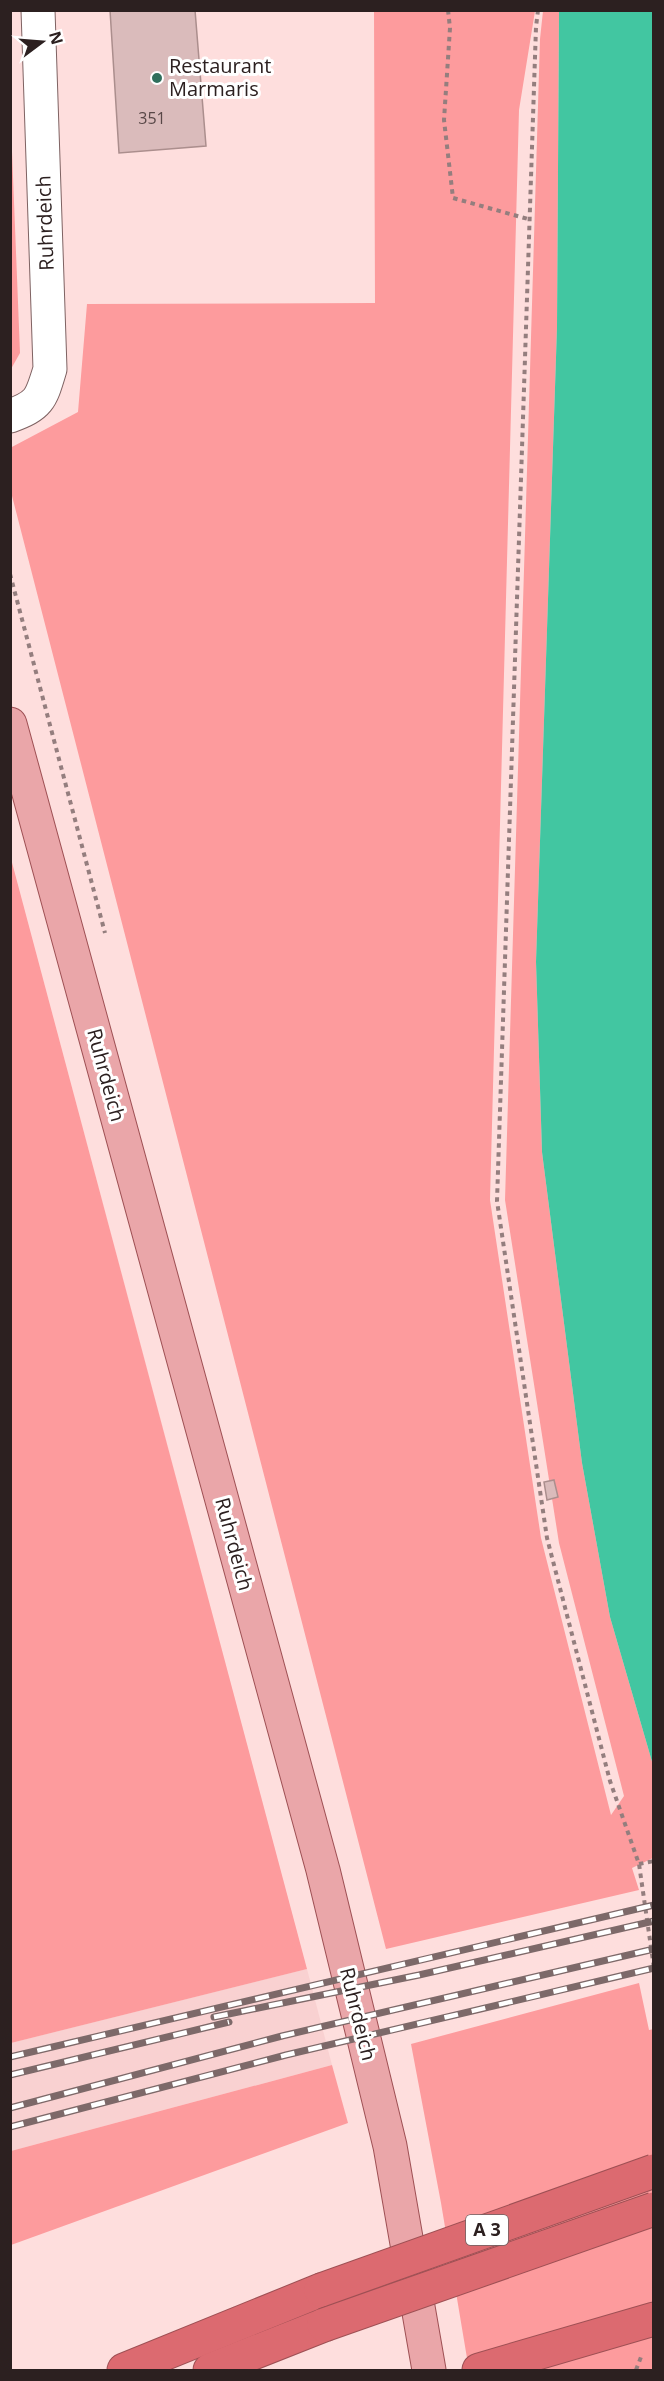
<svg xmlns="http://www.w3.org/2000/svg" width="664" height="2381" font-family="'Open Sans',sans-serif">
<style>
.built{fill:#f9d1d1}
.green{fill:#fd9b9d}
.water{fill:#42c6a1}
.building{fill:#dabbbb;stroke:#ab8e8d;stroke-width:1.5}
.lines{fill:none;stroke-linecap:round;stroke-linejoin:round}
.minor-casing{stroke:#7e6262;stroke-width:35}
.major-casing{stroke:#9e5054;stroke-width:35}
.highway-casing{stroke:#9e5054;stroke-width:35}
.path{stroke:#947e7e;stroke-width:4;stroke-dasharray:4.5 4.5;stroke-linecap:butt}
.minor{stroke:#fff;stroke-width:33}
.major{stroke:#eaa6a9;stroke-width:33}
.highway{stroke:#dc6a70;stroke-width:33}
.rail-casing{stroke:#7d6969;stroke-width:7}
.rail{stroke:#fff;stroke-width:4.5;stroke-dasharray:14;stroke-linecap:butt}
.highway-bridge-casing{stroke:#9e5054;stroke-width:35;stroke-linecap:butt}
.highway-bridge{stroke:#dc6a70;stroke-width:33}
.poi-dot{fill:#306f5c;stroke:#fff;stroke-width:2}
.labels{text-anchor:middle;stroke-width:6;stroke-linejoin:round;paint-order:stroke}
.number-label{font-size:16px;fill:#584747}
.shield{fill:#fff;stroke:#6b6363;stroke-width:1.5}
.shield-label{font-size:18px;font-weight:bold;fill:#2c2020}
.poi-label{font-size:20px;fill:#2c2020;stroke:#fff;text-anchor:start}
.street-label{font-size:20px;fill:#2c2020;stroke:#fff}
</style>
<rect width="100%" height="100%" fill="#fededd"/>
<polygon class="built" points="307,1969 332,2065 11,2151 11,2043"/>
<g class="green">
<polygon points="374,11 535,11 519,110 490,1200 541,1538 611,1815 624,1796 559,1543 505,1200 540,39 543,11 559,11 557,327 536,962 542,1152 582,1463 610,1617 653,1765 653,1858 632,1868 639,1890 386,1949 11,492 10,448 78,412 87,304 375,303"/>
<polygon points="11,126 20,353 11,369 10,369"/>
<polygon points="10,855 307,1969 11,2043 10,2043"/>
<polygon points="639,1983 649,2030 654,2029 653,2370 469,2370 441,2203 411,2044"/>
<polygon points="332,2065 348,2123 11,2245 11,2151"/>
</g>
<polygon class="water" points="559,11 653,11 653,1765 610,1617 582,1463 542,1152 536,962 557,327"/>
<g class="building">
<polygon points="110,10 195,10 206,146 119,153"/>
<polygon points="554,1480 558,1497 547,1500 544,1482"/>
</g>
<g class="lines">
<g class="minor-casing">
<path id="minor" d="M10 416C40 405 41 399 50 369L38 10"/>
</g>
<g class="major-casing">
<polyline id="major" points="10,724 323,1870 390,2146 429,2370"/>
</g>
<g class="highway-casing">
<g id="highway">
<polyline points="124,2370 321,2290"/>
<polyline points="210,2370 324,2325"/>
<polyline points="479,2370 654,2319"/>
</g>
</g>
<g class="path">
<polyline points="448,10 450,28 444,120 453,198 528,219"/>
<polyline points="538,10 536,27 497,1201 547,1538 610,1781 639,1864 654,1968"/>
<polyline points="10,574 105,933"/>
<polyline points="639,1864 654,1861"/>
<polyline points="636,2370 641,2357"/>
</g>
<use href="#minor" class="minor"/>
<use href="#major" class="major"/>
<use href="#highway" class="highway"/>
<g class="rail-casing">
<g id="rail">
<polyline points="214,2017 419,1975 654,1921"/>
<polyline points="10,2057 654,1905"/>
<polyline points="10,2075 229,2022"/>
<polyline points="10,2108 282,2036 654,1949"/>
<polyline points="10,2127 286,2055 654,1968"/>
</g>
</g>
<use href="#rail" class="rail"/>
<g class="highway-bridge-casing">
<g id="highway-bridge">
<polyline points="321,2290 654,2171"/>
<polyline points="324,2325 654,2209"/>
</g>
</g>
<use href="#highway-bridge" class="highway-bridge"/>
</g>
<circle class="poi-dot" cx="157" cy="78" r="6"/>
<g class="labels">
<g class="number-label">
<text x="152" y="124">351</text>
</g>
<rect class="shield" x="466" y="2215" width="42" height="30" rx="4.5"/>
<g class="shield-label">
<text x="487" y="2236">A 3</text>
</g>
<g class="poi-label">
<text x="169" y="73">Restaurant<tspan x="169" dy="23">Marmaris</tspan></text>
</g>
<g class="street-label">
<text transform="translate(45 223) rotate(-92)" y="7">Ruhrdeich</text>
<text transform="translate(106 1075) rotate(75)" y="7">Ruhrdeich</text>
<text transform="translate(234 1544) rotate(75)" y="7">Ruhrdeich</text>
<text transform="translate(358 2014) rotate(76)" y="7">Ruhrdeich</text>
</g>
</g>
<rect width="664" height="2381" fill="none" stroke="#2c2020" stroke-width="24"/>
<g transform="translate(42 42) rotate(74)" stroke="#ffffff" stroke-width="4.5" paint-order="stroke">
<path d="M0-4.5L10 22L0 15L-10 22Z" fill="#2c2020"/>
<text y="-9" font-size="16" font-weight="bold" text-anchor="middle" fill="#2c2020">N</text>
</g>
</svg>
